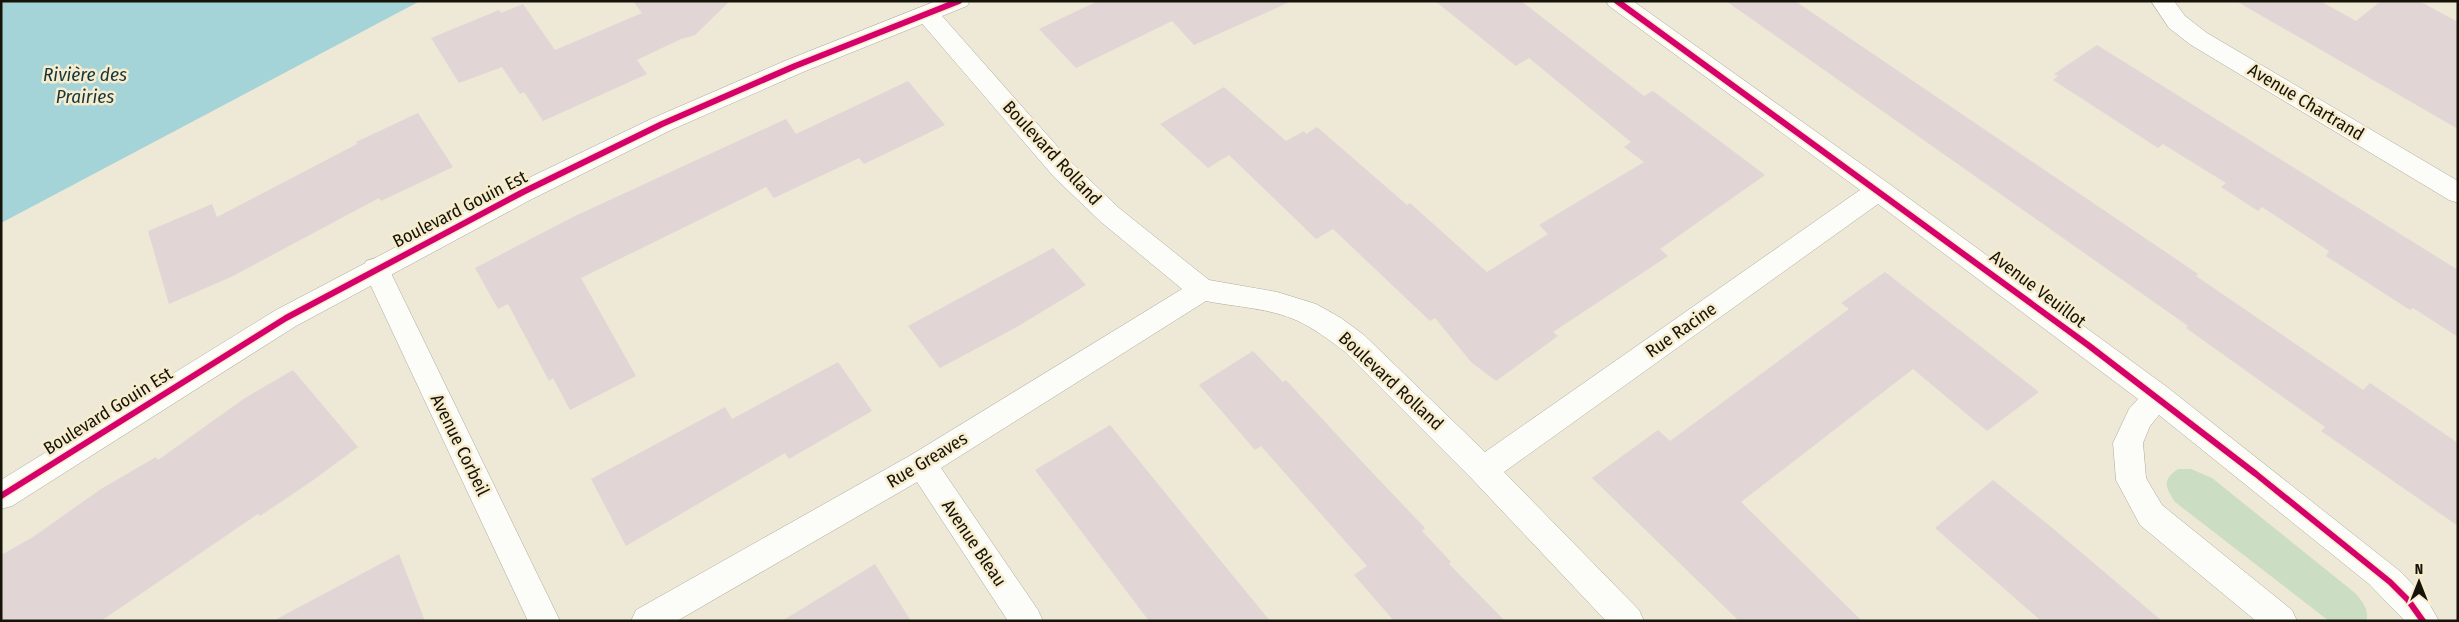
<svg xmlns="http://www.w3.org/2000/svg" width="2459" height="622" font-family="'Fira Sans Condensed',sans-serif">
<style>
.green{fill:#cbddc3}
.water{fill:#a4d3d8}
.building{fill:#e1d6d5}
.lines{fill:none;stroke-linecap:round;stroke-linejoin:round}
.minor-casing{stroke:#ada99b;stroke-width:1}
.tertiary-casing{stroke:#ada99b;stroke-width:1}
.minor{fill:#fcfcf9;fill-rule:evenodd}
.tertiary{fill:#fcfcf9;fill-rule:evenodd}
.cycleway-casing{stroke:#f7edce;stroke-width:9}
.cycleway{stroke:#d6006c;stroke-width:6}
.labels{text-anchor:middle;stroke-width:5;stroke-linejoin:round;paint-order:stroke}
.street-label{font-size:18px;fill:#161308;stroke:#f7edce}
.water-label{font-size:19px;font-style:italic;fill:#15373e;stroke:#f7edce}
</style>
<rect width="100%" height="100%" fill="#eee8d7"/>
<path class="green" d="M2178 469H2191L2212 478 2355 593C2362 601 2370 610 2366 621H2329L2175 502C2165 487 2162 480 2178 469Z"/>
<polygon class="water" points="1,1 420,1 1,223"/>
<g class="building">
<polygon points="633,1 730,1 695,35 681,39 637,60 647,74 543,121 524,92 520,94 502,67 459,83 431,38 499,10 501,13 523,4 555,50 642,13"/>
<polygon points="1098,1 1292,1 1194,45 1172,21 1076,68 1039,29"/>
<polygon points="1435,1 1521,1 1644,96 1653,91 1765,175 1660,249 1668,256 1553,332 1558,336 1496,381 1471,362 1435,318 1430,321 1333,229 1316,239 1229,155 1208,168 1160,124 1224,87 1286,141 1304,131 1306,134 1317,127 1407,205 1410,203 1487,272 1548,234 1539,225 1644,162 1624,147 1631,142 1529,58 1516,66"/>
<polygon points="1726,1 1795,1 2198,274 2196,276 2363,390 2370,383 2458,443 2458,526 2321,431 2325,427 2186,328 2188,326"/>
<polygon points="2236,1 2320,1 2356,21 2381,1 2419,1 2458,22 2458,129"/>
<polygon points="2097,45 2458,270 2458,337 2413,308 2410,310 2326,256 2329,251 2262,207 2258,211 2221,187 2226,183 2163,144 2158,148 2053,80 2058,76 2054,74"/>
<polygon points="908,81 945,125 864,164 859,158 774,198 766,187 581,278 636,376 570,410 553,378 549,381 508,304 498,309 475,268 575,216 786,119 796,134"/>
<polygon points="418,113 453,167 381,201 379,198 231,277 169,304 148,231 212,204 217,217 357,144 356,142"/>
<polygon points="1053,248 1086,285 1015,328 940,368 908,326"/>
<polygon points="1885,272 2039,392 1987,431 1913,369 1741,502 1862,621 1739,621 1592,478 1658,430 1670,441 1849,309 1841,303"/>
<polygon points="1253,351 1283,382 1286,380 1367,467 1425,528 1422,531 1451,562 1449,564 1505,621 1394,621 1354,575 1367,566 1261,446 1255,450 1199,385"/>
<polygon points="838,362 872,411 789,459 785,453 626,546 591,479 725,407 732,419"/>
<polygon points="293,370 358,447 312,481 260,516 258,514 101,621 1,621 1,555 33,537 101,489 156,457 158,460 245,398"/>
<polygon points="1110,425 1193,527 1270,621 1149,621 1035,470"/>
<polygon points="1993,480 2056,531 2162,621 2041,621 1935,528"/>
<polygon points="399,554 425,621 273,621"/>
<polygon points="875,564 911,621 782,621"/>
</g>
<g class="lines">
<g class="minor-casing">
<g id="minor">
<path d="M1606 1H1633L1888 183 2167 387 2401 572 2427 600 2439 621H2405L2369 584 2159 415 2150 426 2143 443 2146 478 2162 505 2292 610 2297 621H2256L2140 525 2116 480 2113 443 2129 409 2138 399 1878 204 1504 472 1639 610 1644 621H1606L1472 479 1344 351C1329 340 1315 329 1298 321 1271 308 1235 307 1206 301L941 468 1038 610 1043 621H1008L917 482 677 621H631L636 610 911 455 1182 289 1101 222 1054 177 919 20 915 14 919 8 927 6 935 8 1072 163 1119 208 1209 280 1277 292 1316 304 1341 318 1364 335 1485 452 1860 190 1609 6Z"/>
<polygon points="2151,1 2174,1 2185,16 2207,33 2458,181 2458,203 2449,200 2191,45 2169,28"/>
<polygon points="376,258 386,261 389,269 560,621 528,621 363,269 366,261"/>
</g>
</g>
<g class="tertiary-casing">
<polygon id="tertiary" points="936,1 970,1 967,6 803,72 671,130 532,199 296,326 12,506 1,509 1,480 276,310 514,185 653,118 787,60"/>
</g>
<use href="#minor" class="minor"/>
<use href="#tertiary" class="tertiary"/>
<g class="cycleway-casing">
<g id="cycleway">
<polyline points="1617,1 2088,345 2256,474 2390,582 2408,600 2423,621"/>
<polyline points="1,496 286,318 523,192 662,124 795,66 959,1"/>
</g>
</g>
<use href="#cycleway" class="cycleway"/>
</g>
<g class="labels">
<g class="street-label">
<text transform="translate(2306 102) rotate(31)" y="6">Avenue Chartrand</text>
<text transform="translate(1052 153) rotate(47)" y="6">Boulevard Rolland</text>
<text transform="translate(460 209) rotate(-27)" y="6">Boulevard Gouin Est</text>
<text transform="translate(2038 289) rotate(37)" y="6">Avenue Veuillot</text>
<text transform="translate(1681 330) rotate(-35)" y="6">Rue Racine</text>
<text transform="translate(1391 381) rotate(43)" y="6">Boulevard Rolland</text>
<text transform="translate(108 411) rotate(-32)" y="6">Boulevard Gouin Est</text>
<text transform="translate(460 445) rotate(64)" y="6">Avenue Corbeil</text>
<text transform="translate(927 460) rotate(-31)" y="6">Rue Greaves</text>
<text transform="translate(974 543) rotate(56)" y="6">Avenue Bleau</text>
</g>
<g class="water-label">
<text x="85" y="81">Rivière des<tspan x="85" dy="22">Prairies</tspan></text>
</g>
</g>
<rect width="2459" height="622" fill="none" stroke="#161308" stroke-width="5"/>
<g transform="translate(2419 582)" stroke="#f7edce" stroke-width="4" paint-order="stroke">
<path d="M0-4L9 19L0 12L-9 19Z" fill="#161308"/>
<text y="-8" font-size="14" font-weight="bold" text-anchor="middle" fill="#161308">N</text>
</g>
</svg>
